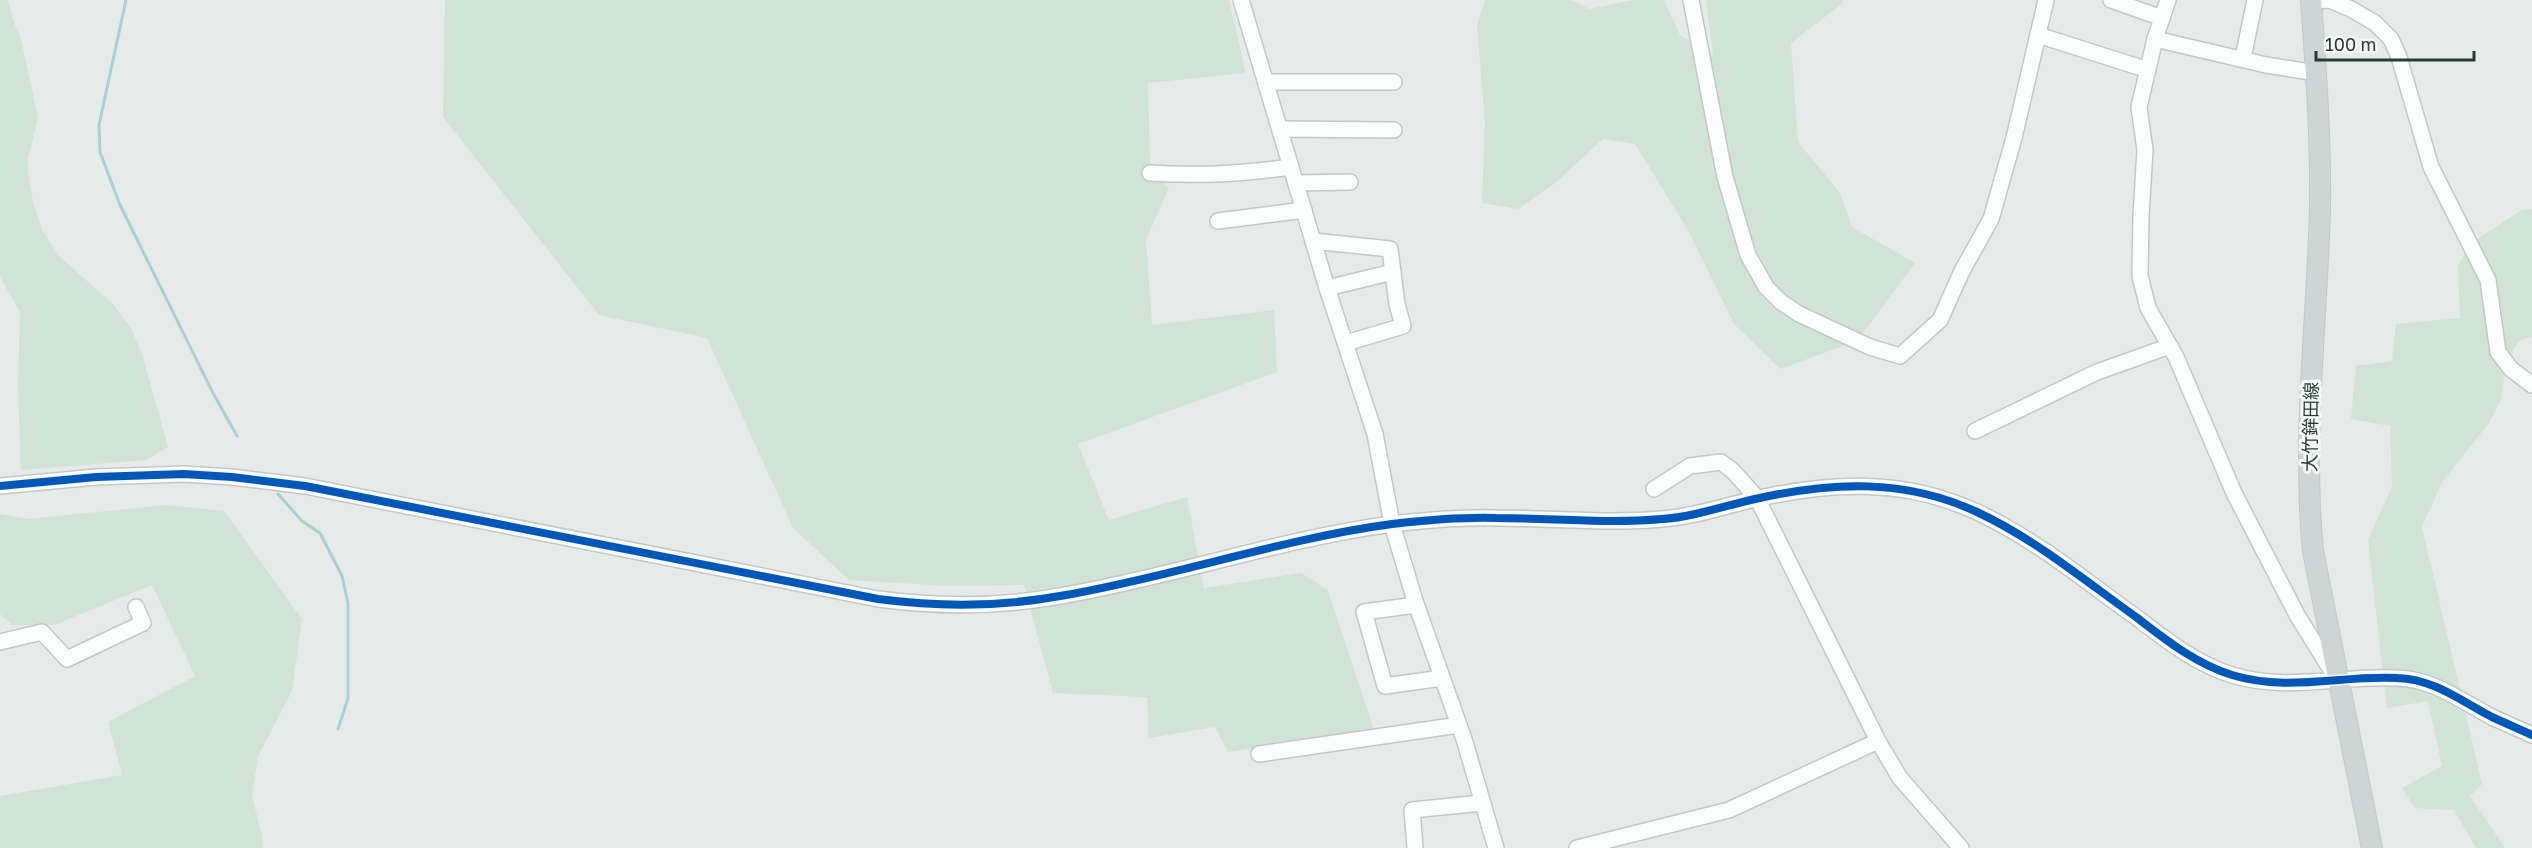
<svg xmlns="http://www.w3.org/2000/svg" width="2532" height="848" font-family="'Golos Text','Noto Sans JP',sans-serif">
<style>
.green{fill:#d1e2d6}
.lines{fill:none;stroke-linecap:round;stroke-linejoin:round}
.stream{stroke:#accfd4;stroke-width:3}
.minor-casing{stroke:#c3c8c6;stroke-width:18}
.major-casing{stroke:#c3c9c7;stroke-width:22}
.minor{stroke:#fbfcfc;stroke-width:15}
.major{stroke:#cfd5d4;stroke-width:20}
.cycleway-casing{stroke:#f5f9f7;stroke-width:11}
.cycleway{stroke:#0057b8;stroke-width:8}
.labels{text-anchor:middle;stroke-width:6;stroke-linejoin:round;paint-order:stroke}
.street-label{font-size:18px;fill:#263c36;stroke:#f5f9f7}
</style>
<rect width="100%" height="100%" fill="#e6ebe9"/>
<g class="green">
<polygon points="0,0 8,0 14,23 20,35 38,118 28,159 28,172 33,202 43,231 59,256 114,305 131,328 142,354 168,447 146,460 21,470 18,387 20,312 0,277"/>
<polygon points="445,0 1229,0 1246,73 1148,83 1150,166 1169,188 1146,240 1152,325 1274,310 1277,372 1078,444 1109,520 1187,497 1204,588 1301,573 1328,590 1374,730 1228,752 1215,727 1149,738 1147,697 1053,693 1024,585 949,586 849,580 793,528 707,338 599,315 443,117"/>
<polygon points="1485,0 1571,0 1589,9 1633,0 1664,0 1680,35 1713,56 1706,0 1842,0 1843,3 1791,43 1798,142 1840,193 1852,227 1915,263 1857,341 1780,369 1734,324 1689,232 1635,144 1603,139 1554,184 1518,209 1482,203 1485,121 1477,26"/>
<polygon points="2532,209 2532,336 2518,342 2506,363 2501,400 2489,423 2442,482 2422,527 2482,784 2470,796 2505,848 2476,848 2454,810 2415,808 2402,788 2442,766 2428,701 2387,708 2368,540 2392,487 2390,426 2351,419 2356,366 2392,361 2396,324 2460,318 2458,266 2470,244 2522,210"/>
<polygon points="167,505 224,511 302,619 292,691 258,756 252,796 262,836 263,848 0,848 0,796 122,775 108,722 195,676 152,585 54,625 12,625 0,614 0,514 28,519"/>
</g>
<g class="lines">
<g class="stream">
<polyline points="126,0 99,125 100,152 120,205 213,393 237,436"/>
<polyline points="278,494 302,521 320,533 342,576 348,603 348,698 338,729"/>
</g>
<g class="minor-casing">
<g id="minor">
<polyline points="1241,0 1327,288 1375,434 1392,524 1415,601 1464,739 1496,848"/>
<polyline points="1691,0 1725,177 1748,255 1766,287 1781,302 1799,314 1870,347 1900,356 1940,320 1962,271 1991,219 2014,138 2046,0"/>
<polyline points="2111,0 2162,18"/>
<polyline points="2168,0 2155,39 2139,107 2145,150 2141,215 2140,276 2148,308 2176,357 2234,493 2297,615 2336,678"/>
<polyline points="2312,1 2330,0 2351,9 2375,23 2391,39 2399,57 2431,167 2488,280 2498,352 2511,369 2532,385"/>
<polyline points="2038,35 2148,70"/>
<polyline points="2155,39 2266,65 2316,73"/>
<polyline points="2243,58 2255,0"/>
<polyline points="1266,82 1394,82"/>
<polyline points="1280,129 1394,130"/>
<path d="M1150 173C1201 176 1239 174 1291 167"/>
<polyline points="1296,183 1350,182"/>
<polyline points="1218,221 1304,210"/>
<polyline points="1313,241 1390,249 1397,304 1403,326 1346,343"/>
<polyline points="1327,288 1393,272"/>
<polyline points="1975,431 2097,372 2170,346"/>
<path d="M0 486 96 477 184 474 232 477 305 486 878 599C939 607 1000 607 1060 596 1172 577 1280 539 1392 524 1427 520 1462 517 1496 518 1552 518 1607 524 1662 519 1693 517 1724 506 1755 499 1831 482 1904 478 1977 512 2035 539 2084 580 2136 617 2166 640 2196 664 2232 675 2287 692 2342 675 2397 678 2434 679 2461 701 2492 717 2505 723 2519 729 2532 735"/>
<polyline points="1654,489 1690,466 1721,462 1733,471 1757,498 1878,741 1900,778 1961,848"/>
<polyline points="1416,605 1364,612 1385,686 1442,678"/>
<polyline points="0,642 42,632 67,659 143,623 136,607"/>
<polyline points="1259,754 1459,725"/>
<polyline points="1415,848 1412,810 1482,803"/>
<polyline points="1577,848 1729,810 1878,741"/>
</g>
</g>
<g class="major-casing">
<path id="major" d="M2311 0C2316 70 2321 139 2320 209 2317 322 2302 438 2313 551L2372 848"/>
</g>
<use href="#minor" class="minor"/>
<use href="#major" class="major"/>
<g class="cycleway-casing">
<path id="cycleway" d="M0 486 96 477 184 474 232 477 305 486 878 599C939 607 1000 607 1060 596 1172 577 1280 539 1392 524 1427 520 1462 517 1496 518 1552 518 1607 524 1662 519 1693 517 1724 506 1755 499 1831 482 1904 478 1977 512 2035 539 2084 580 2136 617 2166 640 2196 664 2232 675 2287 692 2342 675 2397 678 2434 679 2461 701 2492 717 2505 723 2519 729 2532 735"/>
</g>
<use href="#cycleway" class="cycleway"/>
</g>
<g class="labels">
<g class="street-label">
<text transform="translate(2311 427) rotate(-89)" y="6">大竹鉾田線</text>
</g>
</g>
<path d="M2316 51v9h158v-9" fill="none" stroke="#263c36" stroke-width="3"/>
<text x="2325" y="51" font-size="18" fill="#263c36" stroke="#f5f9f7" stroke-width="4.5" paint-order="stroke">100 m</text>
</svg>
